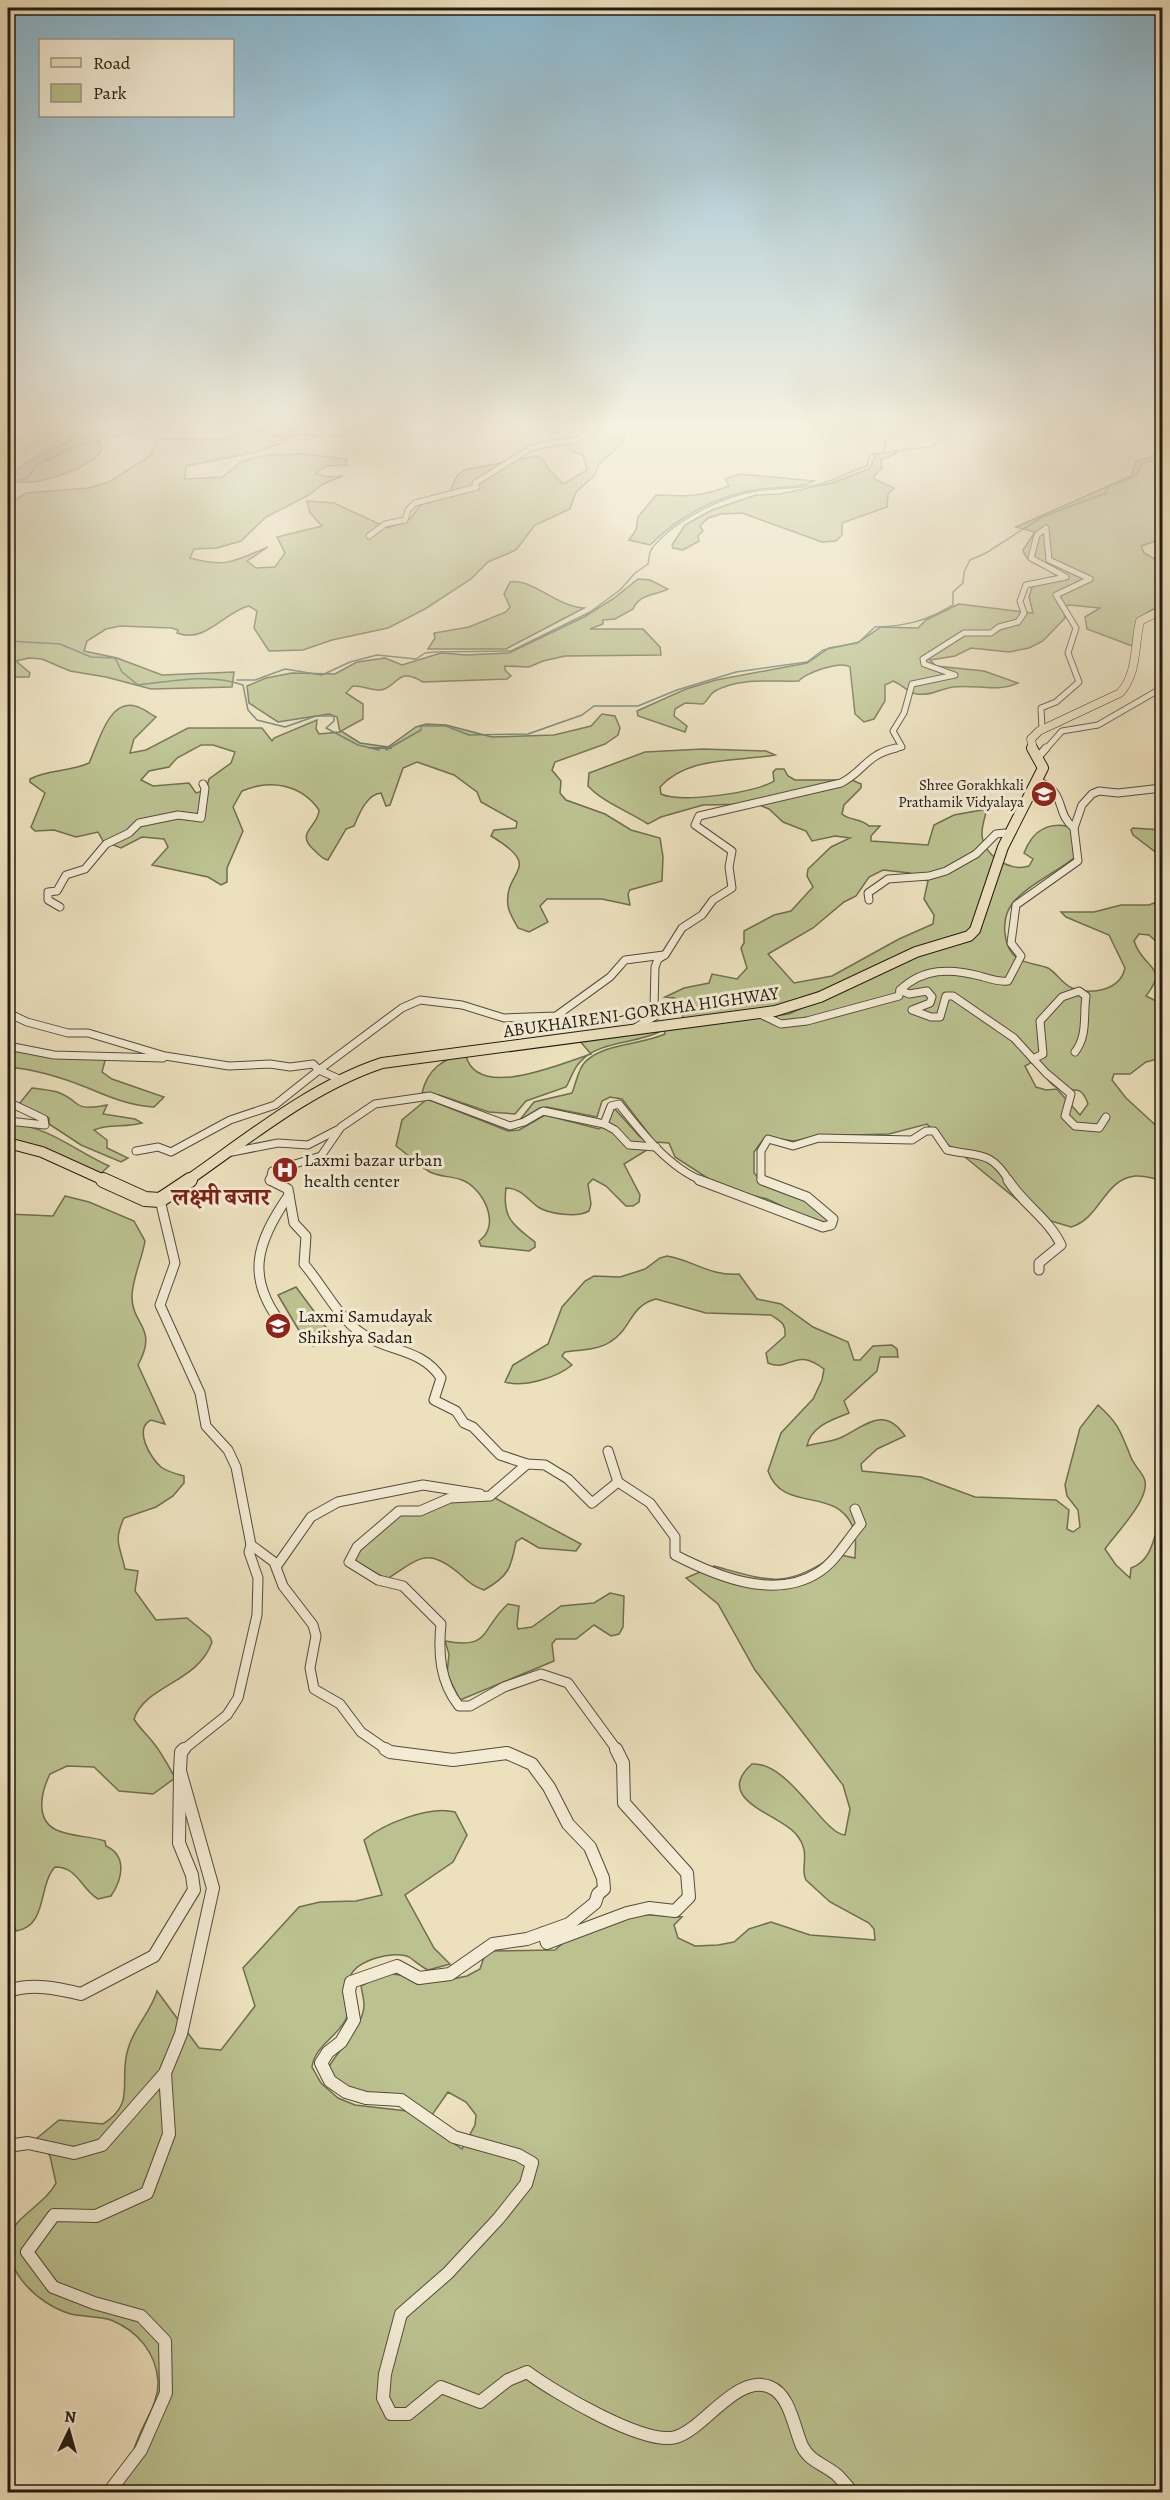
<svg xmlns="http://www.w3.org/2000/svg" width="1170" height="2500" font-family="Alegreya,'Noto Serif Devanagari',serif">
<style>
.green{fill:#bbc18f;stroke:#6e6e50;stroke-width:1.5;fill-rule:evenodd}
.water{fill:#99bdb2;stroke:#697c72;stroke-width:1.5}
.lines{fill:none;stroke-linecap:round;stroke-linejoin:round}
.stream-far1{stroke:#697c72;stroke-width:1.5}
.stream{stroke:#697c72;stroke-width:2}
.minor-far3-casing{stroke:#544c3c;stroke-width:7}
.minor-far2-casing{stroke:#544c3c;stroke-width:9}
.minor-far1-casing{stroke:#544c3c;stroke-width:11}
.minor-casing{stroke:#544c3c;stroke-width:14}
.primary-far2-casing{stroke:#221b11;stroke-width:9}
.primary-far1-casing{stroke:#221b11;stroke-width:12}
.primary-casing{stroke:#221b11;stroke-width:16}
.minor-far3{stroke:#f3ebd4;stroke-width:5}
.minor-far2{stroke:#f3ebd4;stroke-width:7}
.minor-far1{stroke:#f3ebd4;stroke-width:9}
.minor{stroke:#f3ebd4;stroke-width:12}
.primary-far2{stroke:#ece0bd;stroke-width:8}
.primary-far1{stroke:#ece0bd;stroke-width:10}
.primary{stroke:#ece0bd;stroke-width:14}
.labels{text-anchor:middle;stroke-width:6;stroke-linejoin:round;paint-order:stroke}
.far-poi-label{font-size:15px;fill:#221b11;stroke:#f3ebd4;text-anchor:end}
.street-label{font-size:18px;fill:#221b11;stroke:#f3ebd4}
.poi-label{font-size:18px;fill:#221b11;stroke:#f3ebd4;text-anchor:start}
.district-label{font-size:24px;font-weight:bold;fill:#7a1f14;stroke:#f3ebd4}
</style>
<rect width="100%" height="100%" fill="#ece0bd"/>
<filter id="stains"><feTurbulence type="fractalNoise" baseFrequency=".00333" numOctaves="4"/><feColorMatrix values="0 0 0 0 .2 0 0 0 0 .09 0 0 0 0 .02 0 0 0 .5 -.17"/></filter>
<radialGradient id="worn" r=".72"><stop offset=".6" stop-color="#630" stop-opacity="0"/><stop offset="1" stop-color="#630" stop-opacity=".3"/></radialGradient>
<g class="green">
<path d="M349 423 352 426 347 436 294 435 277 445 252 453 186 466 185 479 222 477 242 461 268 455 302 454 347 459 346 465 326 466 316 473 326 477 343 476 323 484 309 495 266 517 241 541 217 548 194 549 190 558C226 568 235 561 268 547L247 561 256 568 275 567 285 553 277 537 322 526 310 513 307 501 334 503 388 528 411 518 421 504 448 496 457 476 464 470 537 456 545 461 547 467 563 484 587 470 583 455 570 451V444L594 433 606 423H622L626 430 622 444 599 464 595 475 576 492 570 509 535 525 516 550 488 562 471 579 425 609 388 628 332 640 303 650 269 651 254 628 257 611 249 606C225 611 206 644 177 633L178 630 172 628 120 626 106 629 87 641 84 651 117 658 162 675 234 672 232 687 151 689 106 677 70 671 42 659 29 658 16 661 30 673 29 677H8V503L27 493 88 488 109 482 151 455 155 441 161 439H227L245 432 271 428 274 437 308 425Z"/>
<path d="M1162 423V517L1159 519 1162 522V539L1141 546 1144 553 1162 563V605C1137 616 1137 620 1132 646L1087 629 1085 617 1100 608 1069 605 1063 607 1065 618 1043 641 1029 648 1009 652 971 648 955 656 930 660 936 666 984 671 1018 683C997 693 975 684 953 687 940 689 932 696 917 694 908 693 902 684 893 681L885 685V701L874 719 864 722 855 714 850 667C840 660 803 674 799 681 772 682 740 677 715 691 708 695 709 700 703 704L685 703 675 709 674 716 687 726 685 732 638 716 637 711 686 689 716 680 807 663 829 648 857 643 881 627 918 628 926 620 959 604 1033 613 1029 597 1032 587 1058 578C1049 565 1027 567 1023 550L1035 532 1016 527 1131 476 1136 461 1151 457 1158 450 1156 439 1151 434Z"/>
<path d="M94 440 99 442 102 450C94 466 36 488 18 481L31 474 37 464Z"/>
<polygon points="893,451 897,453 881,460 882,468 874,476 874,479 894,488 888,494 887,507 842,523 842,535 836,541 822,542 742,513 721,514 708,518 700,526 703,531 698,536 699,541 683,550 673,548 672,545 685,525 712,510 756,495 780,494 832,483 869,469 876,455"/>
<path d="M740 474 814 481C799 489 777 487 760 489 718 495 679 516 650 545L629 540 636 530 638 517 656 495C689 496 696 498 729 486L725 479Z"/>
<path d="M638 579 650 580 668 589C654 596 639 594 633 609L615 619 603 620V624L590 629H643L660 647 661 655 565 656 543 661 529 667 505 666V670L511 676 507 679 423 682C397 666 399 686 381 690 372 691 362 685 353 686L346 693 363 704V719L341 731 360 743 388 747 416 727 426 724 446 725 492 737 554 735 591 726 602 714 615 716 620 728 618 735 605 744 555 762 552 770 561 781 560 793 566 800 605 814 631 830 660 838 663 857 662 881 630 890 628 894 630 905 602 899H547L540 906 548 922 529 932 518 928C515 922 509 913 508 906 503 869 546 869 491 836L494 830 516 828 517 822 481 802 477 792 454 775 417 762 403 768 390 805 386 806 381 793C367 794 359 814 354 826L346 829 328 860C321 859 318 853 312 848 296 832 319 826 319 810 301 784 270 779 242 791L233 807 243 831 227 868V882L221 885 208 877 152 865 168 847 164 839 142 837 121 848 103 841 98 832 76 837 54 830 35 831 31 827 45 793 30 782V779C48 769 70 772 89 763 98 745 108 699 135 706 142 707 150 714 156 717L134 739 130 753 146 750 188 728H262L272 741 274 738 317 720 316 729 319 734 340 732 337 717 329 714 278 722 249 703 247 686 266 678 292 673 335 674 357 662 385 658 402 665 441 653 466 655 509 653 584 617 613 599ZM201 745H213L235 752 231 763 209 779 206 790 196 793 189 783 153 786 141 780 149 771 169 767 177 758Z"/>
<path d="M510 582C532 578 555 606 584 608L506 649H428L435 638 434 633 469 627 506 612 510 607 504 594Z"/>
<path d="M703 749 766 751 775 755C735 762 688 756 660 787L661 794C681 803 756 793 774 781L773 772 776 769H784L788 776 795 780H852L861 784V788L844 805 842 814C850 821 861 818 869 826H880L871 836V841L928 845 934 825 954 815 987 809C985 817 982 825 982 833 981 853 1009 873 1029 866L1033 859 1024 853C1033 830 1048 821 1072 827L1074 858C1055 873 1026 886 1012 904 1001 919 1002 946 1017 958 1025 964 1039 964 1048 968 1057 973 1062 984 1072 988 1091 995 1120 991 1125 968L1109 935 1066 917 1061 912H1094L1121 905H1149L1162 900V947L1149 935 1139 934 1134 941C1144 971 1170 965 1146 996L1162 1004V1058L1146 1062 1130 1074H1114L1112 1080 1126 1098 1162 1131V1180C1154 1179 1144 1175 1135 1176 1104 1179 1100 1219 1071 1227L1038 1217 965 1157V1152C947 1148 939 1138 927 1124L889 1134 818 1136 794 1141 765 1137 754 1152V1173L765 1185 793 1192 831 1219 824 1226 767 1199 747 1194 709 1179 675 1157 669 1143 655 1142 622 1099 610 1097 602 1101 597 1117 547 1107 540 1108 519 1121 534 1102 572 1093C576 1084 578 1069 585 1062 604 1043 641 1045 665 1034L664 1029 789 1014 935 945 821 991 772 1008 683 1021 682 1009 675 998 665 997 684 988 709 983 712 974 737 979 747 968 741 948 744 943V931L774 915 791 911 813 887 807 876 808 869 831 847 850 838 835 836 812 841 806 831 783 822 769 809 757 804 703 805 661 817 648 824C628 811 604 803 588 786L589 773 645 752ZM883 870 910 873 928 881 924 899 934 915 933 924 899 939 832 976 794 983 768 954 813 928 844 902 856 896 869 877ZM1032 1062C1042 1067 1046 1082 1056 1087 1072 1095 1080 1081 1088 1104L1080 1115 1057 1089 1046 1090 1036 1087 1025 1066Z"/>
<polygon points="1133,828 1162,830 1162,857 1133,835 1131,830"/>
<path d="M657 1030 659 1032C635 1044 598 1041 580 1062 573 1069 571 1079 566 1087L526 1101 515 1114 489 1112 439 1095 422 1093C427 1071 443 1056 466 1056 478 1101 562 1063 591 1054L579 1040Z"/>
<path d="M8 1049 106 1057 102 1072 112 1079 164 1097 154 1107C131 1106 109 1097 88 1088 63 1078 34 1069 8 1067Z"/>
<path d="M32 1088C40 1089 49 1090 57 1092 83 1101 70 1112 107 1105L103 1114 135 1119 142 1123C125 1128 109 1123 94 1130L107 1140V1148L128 1158 121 1162 81 1145 49 1124V1118L19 1104Z"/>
<path d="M427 1099 508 1131 519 1130 545 1115 599 1129 608 1123 614 1108 640 1137 656 1148H650L624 1164 640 1195 639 1202 633 1206H626L606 1186 593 1179 588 1184 591 1204 589 1211C577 1218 549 1214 538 1207 527 1199 521 1188 506 1188 502 1218 513 1225 535 1242V1247L529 1251 481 1246 479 1241C502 1225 483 1188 462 1180 452 1176 439 1177 430 1172 418 1165 407 1154 396 1146L402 1120Z"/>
<path d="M8 1123C48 1126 74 1150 109 1166L99 1175 8 1141Z"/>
<path d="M65 1196 89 1202 134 1221 145 1241C142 1259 133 1277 132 1295 131 1326 159 1326 138 1365L165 1424 151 1420C133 1429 151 1459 161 1467 168 1472 176 1474 184 1476V1483L173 1496 156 1507 124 1518C113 1542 120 1545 125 1569L138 1571 135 1591 156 1620 187 1618 210 1637 212 1642C198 1683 145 1685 134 1719 140 1729 146 1733 152 1741 162 1753 168 1765 175 1778L153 1794 119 1791 94 1767 67 1766 50 1774C41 1792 34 1822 59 1831 74 1837 90 1836 105 1841L106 1846C128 1856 122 1880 111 1896L98 1899C81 1889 78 1867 55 1867 38 1885 48 1926 16 1931L9 1908 8 1886V1214L53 1216Z"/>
<path d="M667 1256C695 1261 709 1276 739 1274L757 1299 781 1304 813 1327 848 1342 854 1360H860L873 1346 892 1345 897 1349 898 1357H880L877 1371 844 1401 849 1413C832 1420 811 1426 807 1446 818 1443 830 1442 840 1438 864 1427 884 1404 905 1436L877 1449 861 1464 862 1471 921 1477 975 1497 1056 1500 1069 1510 1067 1529 1073 1532 1080 1527 1078 1510 1067 1496 1065 1485 1080 1428 1098 1405C1118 1423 1120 1430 1130 1455 1134 1466 1141 1471 1144 1478 1153 1497 1115 1534 1105 1549L1116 1565 1130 1578 1131 1568C1154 1560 1154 1532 1162 1514V2492H120C126 2474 131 2454 139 2436 146 2418 159 2402 158 2381 156 2353 138 2331 111 2320 99 2316 84 2317 71 2314 39 2305 0 2270 11 2233 18 2215 46 2203 56 2183L50 2156 36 2139 59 2120 103 2124C137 2103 118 2081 128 2049 134 2027 151 2012 157 1991L199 2048 221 2050 255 2006 243 1968 299 1907 320 1902 356 1901 382 1895 364 1840C383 1824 430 1805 455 1812L467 1835 453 1862 405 1895 434 1948 450 1964 428 1970C421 1967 415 1961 409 1957 394 1950 356 1960 350 1977 345 1990 353 2005 346 2019 337 2037 314 2047 312 2067L321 2083 338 2098 355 2105 407 2111 462 2149 475 2125 476 2115 466 2102 448 2092 432 2115 343 2090 327 2070C337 2051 364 2026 364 2005 364 1999 362 1992 361 1986L385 1973 443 1981 467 1976 480 1969 486 1951 555 1950 584 1925 636 1914 682 1917 674 1925 678 1938 695 1946 718 1945 734 1942 749 1929 771 1922 810 1935 875 1940 874 1929 869 1923 830 1902 806 1880C799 1867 813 1853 795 1833 778 1814 712 1799 752 1764 789 1761 824 1835 845 1835L850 1809 843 1785 755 1670 718 1604 686 1578 714 1566C769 1581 786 1590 836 1554L855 1558C855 1550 857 1538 854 1530 838 1484 783 1515 768 1471L781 1433 813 1399 822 1380 824 1369C794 1346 790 1373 768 1363L766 1353 785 1336C786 1323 781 1322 771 1315L706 1313 656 1299C629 1306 632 1329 610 1342 598 1350 579 1350 565 1352L562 1356 572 1365C558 1377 524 1388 505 1382L513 1365 548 1344 562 1307 585 1281 594 1276 620 1277 636 1272 645 1269 660 1258Z"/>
<polygon points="296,1287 331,1334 313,1346 298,1329 278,1295"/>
<path d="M495 1498 581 1544 576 1551 539 1548 522 1538 516 1542C511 1568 509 1576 484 1590 474 1587 468 1582 461 1575 427 1546 420 1558 387 1579L353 1561 354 1554 400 1514 452 1501Z"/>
<path d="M610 1593 624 1596 623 1627 619 1634 611 1636 594 1625 576 1639H556L552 1644 554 1661 460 1700 447 1674 449 1654 445 1641C491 1650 481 1628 508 1604L519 1606 517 1625 518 1629 532 1627 561 1606 594 1603Z"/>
</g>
<path class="water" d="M143 423H176L74 446 37 464 27 479 18 480 19 482 8 486V477C46 441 94 436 143 423Z"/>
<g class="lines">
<g class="stream-far1">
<polyline points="69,442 73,432 72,422"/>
<polyline points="1159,444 1162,449"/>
<polyline points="884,451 886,441 893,432 885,422"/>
<path d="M8 641 60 644 91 657 115 658 122 672 138 685C173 681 209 673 243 685L248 710 257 720 285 727 316 716H334V721L326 728 358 745 379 750"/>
<path d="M237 680H255L285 669 322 675 350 662 377 655 416 659 425 653 434 652 511 651 590 612 620 590 635 573 648 564C649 558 649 551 653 547 674 521 722 496 756 491 776 488 796 489 816 485 835 481 849 471 867 466L869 457 873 454 934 446 937 441 951 436 947 430 952 422"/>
<path d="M386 750 421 730V726H446L469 735 528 734 582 715 594 706H638L677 690 736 672 807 662 823 650 859 642 875 627C906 626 927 621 953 605V592L963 583 964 572 970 560 986 553 1042 517 1106 493 1108 486C1121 481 1141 479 1141 463L1159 459 1162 452"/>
</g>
<polyline class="stream" points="370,748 391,748"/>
<g class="minor-far3-casing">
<g id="minor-far3">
<polyline points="502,422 503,428"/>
<path d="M566 422 542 438C564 448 584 439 599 422"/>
<polyline points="369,536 385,524 405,520 408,510 415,503 477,487 475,483 531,448 554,443"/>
<polyline points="889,750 902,747 893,731 904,713 912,684 955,675 924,664 923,659 964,633 991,633 999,627 1018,622 1024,613 1020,601 1026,585 1066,577 1031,558 1037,535 1046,528 1049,560 1090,579 1056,595 1076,628 1068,653 1079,682 1056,702 1041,708 1042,729"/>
<polyline points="1045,750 1062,731 1098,725 1162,688"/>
</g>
</g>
<g class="minor-far2-casing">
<g id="minor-far2">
<polyline points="1039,756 1046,748"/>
<path d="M1037 781C1068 792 1054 812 1074 828L1078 861 1016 905 1011 943 1021 956 1008 981C998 982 990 979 980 976 950 968 923 968 900 990L909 994 927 991 932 997 930 1003 912 1010 931 1017H940L946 996H953L1014 1038 1046 1073 1071 1094 1065 1116 1075 1126 1099 1128 1106 1117"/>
<polyline points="1074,828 1082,805 1092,794 1099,791 1118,793 1162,788"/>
<polyline points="869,900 868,893 888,879 929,876 946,871 976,854 996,834 1005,833 1009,836"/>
<polyline points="60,907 48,900 48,892 57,891 66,875 85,869 106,844 129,833 139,823 178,815 201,818 205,788 203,784"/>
<polyline points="8,1013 27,1022 68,1033 88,1033 165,1056 229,1066 270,1064 290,1067 313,1064 319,1070 402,1008 420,1000 462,1005 504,1018 556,1016 610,977 625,960 664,955"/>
<polyline points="760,1014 781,1024 807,1021 899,996 900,990"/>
<path d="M635 1028 657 1015 654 1008 655 967 658 959 665 955 682 928 702 915 713 900 732 888 729 867 732 851 695 825 699 816 841 783C865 771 865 755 896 748"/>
<polyline points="8,1046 54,1055 163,1058"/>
<path d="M1033 1059 1043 1054 1040 1021 1062 997 1079 991 1086 996C1083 1016 1088 1035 1075 1052"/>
<polyline points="8,1102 44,1119 45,1125 8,1121"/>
<polyline points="604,1124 615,1130 629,1145 656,1147"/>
<polyline points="136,1151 158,1147 171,1152 230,1120 275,1105 319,1070 339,1079"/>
<polyline points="232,1152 278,1143 308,1145 337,1130"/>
<path d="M270 1181 272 1171 321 1156 341 1127 375 1104 430 1096 510 1126 524 1122 543 1111 604 1124 611 1106 619 1104C641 1132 669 1168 703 1181"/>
<path d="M764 1181 761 1179V1151L768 1139 793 1146 819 1138 912 1140 926 1131H934L947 1150C978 1157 991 1150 1009 1181"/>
</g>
</g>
<g class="minor-far1-casing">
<g id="minor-far1">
<path d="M270 1180 288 1189 289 1195C256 1243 244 1279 285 1328"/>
<polyline points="699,1180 823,1227 831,1225 833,1219 807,1197 762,1180"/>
<path d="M1008 1180C1023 1204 1049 1219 1061 1245L1039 1263V1270"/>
<path d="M289 1195 294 1223 306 1236 304 1264C323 1286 337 1316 361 1333 387 1352 422 1348 441 1378L434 1400 456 1411 464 1423 473 1427 500 1455 527 1464 545 1465 568 1479 592 1503 618 1482"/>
<polyline points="160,1200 175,1263 160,1305 200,1393 206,1426 228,1450 236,1467 251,1545 274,1562 283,1586 313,1625 316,1636 310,1668 314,1689 340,1704 361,1732 387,1750"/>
<path d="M608 1451 618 1482 650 1503 675 1537V1555C716 1576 775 1601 819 1572 836 1561 847 1540 861 1524L855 1509"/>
<path d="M527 1464 490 1496 450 1498 420 1511H399L357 1547 349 1562 378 1580 403 1586 441 1624C438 1654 440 1682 459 1706H470L504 1687 541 1674 568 1683 617 1750"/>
<polyline points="276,1567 311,1517 338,1502 423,1485 480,1494"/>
<polyline points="183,1750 227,1715 238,1698 257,1615 258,1578 249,1552 251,1545"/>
</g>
</g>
<g class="minor-casing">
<g id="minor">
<path d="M385 1749 390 1752 453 1760 507 1753 532 1764 549 1787 568 1824 590 1847 603 1878 604 1889 598 1894 595 1903 569 1924 527 1939 493 1944 450 1974 419 1978 397 1966 351 1982 349 1991 354 2020 341 2042 328 2052 321 2063 330 2081 346 2092 366 2098 401 2100 454 2137 518 2155 532 2163 526 2184 499 2218 448 2273 401 2314 385 2374 383 2398 391 2414H408L441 2387 480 2402 508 2380 527 2372C554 2392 644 2446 676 2437 704 2429 737 2373 770 2387 790 2395 794 2428 802 2446 810 2462 824 2464 837 2475 842 2480 847 2486 852 2492"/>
<polyline points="544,1933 547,1943 627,1913 649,1908 675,1911 689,1897 687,1873 624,1803 623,1763 616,1749"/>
<path d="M8 1991C33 1983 56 1988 81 1994L154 1956 194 1890 192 1875 179 1843 180 1774"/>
<polyline points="8,2146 28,2143 74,2153 102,2145 165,2073 181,2034 213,1888 180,1771 181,1752 184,1749"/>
<polyline points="109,2492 141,2450 166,2393 165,2341 141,2316 94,2303 53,2287 27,2252 54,2215 96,2216 147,2193 169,2134 165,2073"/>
</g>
</g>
<g class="primary-far2-casing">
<path id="primary-far2" d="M1033 750 1031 739 1039 731 1120 693C1138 673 1134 646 1140 621L1162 610"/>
</g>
<g class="primary-far1-casing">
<g id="primary-far1">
<polyline points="8,1143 42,1152 106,1181"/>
<path d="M187 1181C249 1138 310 1087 382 1063L775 1011 820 997 916 952 969 936 975 930 1003 847 1043 768 1032 748"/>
</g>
</g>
<g class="primary-casing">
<polyline id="primary" points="103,1180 145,1199 160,1200 190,1180"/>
</g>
<use href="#minor-far3" class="minor-far3"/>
<use href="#minor-far2" class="minor-far2"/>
<use href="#minor-far1" class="minor-far1"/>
<use href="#minor" class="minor"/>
<use href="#primary-far2" class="primary-far2"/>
<use href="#primary-far1" class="primary-far1"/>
<use href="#primary" class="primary"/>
</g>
<linearGradient id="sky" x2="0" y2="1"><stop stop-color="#88b8d2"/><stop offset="0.55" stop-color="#f6f1e1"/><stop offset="1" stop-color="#f6f1e1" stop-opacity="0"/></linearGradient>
<rect width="1170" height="772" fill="url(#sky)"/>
<defs>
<g id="school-disc" transform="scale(1.35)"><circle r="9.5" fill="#8f2418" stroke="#f3ebd4"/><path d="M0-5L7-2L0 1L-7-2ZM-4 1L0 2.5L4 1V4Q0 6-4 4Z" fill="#fff"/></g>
<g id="hospital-disc" transform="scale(1.35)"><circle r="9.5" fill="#8f2418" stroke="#f3ebd4"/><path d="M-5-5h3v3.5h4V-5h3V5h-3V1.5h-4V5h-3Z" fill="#fff"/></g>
</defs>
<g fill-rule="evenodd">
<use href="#school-disc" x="1044" y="794"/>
<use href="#hospital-disc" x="285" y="1170"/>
<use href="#school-disc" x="278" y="1326"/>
</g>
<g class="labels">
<g class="far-poi-label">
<text x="1024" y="790">Shree Gorakhkali<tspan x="1024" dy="17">Prathamik Vidyalaya</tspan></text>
</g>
<g class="street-label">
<text transform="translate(641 1012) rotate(-8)" y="6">ABUKHAIRENI-GORKHA HIGHWAY</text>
</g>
<g class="poi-label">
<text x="304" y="1166">Laxmi bazar urban<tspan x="304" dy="21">health center</tspan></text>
<text x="298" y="1322">Laxmi Samudayak<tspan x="298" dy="21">Shikshya Sadan</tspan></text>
</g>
<g class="district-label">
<text x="221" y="1205">लक्ष्मी बजार</text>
</g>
</g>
<rect width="1170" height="2500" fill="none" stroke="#ece0bd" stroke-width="30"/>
<rect x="9" y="9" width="1152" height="2482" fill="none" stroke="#221b11" stroke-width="3"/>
<rect x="15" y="15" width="1140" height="2470" fill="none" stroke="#221b11" stroke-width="1.5"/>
<rect x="39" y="39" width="195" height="78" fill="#f3ebd4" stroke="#9f9886" stroke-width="1.5"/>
<rect x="51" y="58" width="30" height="9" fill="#ece0bd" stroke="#9f9886" stroke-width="1.5"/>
<text x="93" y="69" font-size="18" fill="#221b11">Road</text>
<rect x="51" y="84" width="30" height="18" fill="#bbc18f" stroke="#9f9886" stroke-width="1.5"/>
<text x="93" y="99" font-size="18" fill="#221b11">Park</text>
<g transform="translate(69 2431) rotate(5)" stroke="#f3ebd4" stroke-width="4.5" paint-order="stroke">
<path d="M0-4.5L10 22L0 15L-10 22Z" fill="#221b11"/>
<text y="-9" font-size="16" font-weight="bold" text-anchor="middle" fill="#221b11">N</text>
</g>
<rect width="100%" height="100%" filter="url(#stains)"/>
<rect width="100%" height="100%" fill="url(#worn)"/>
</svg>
